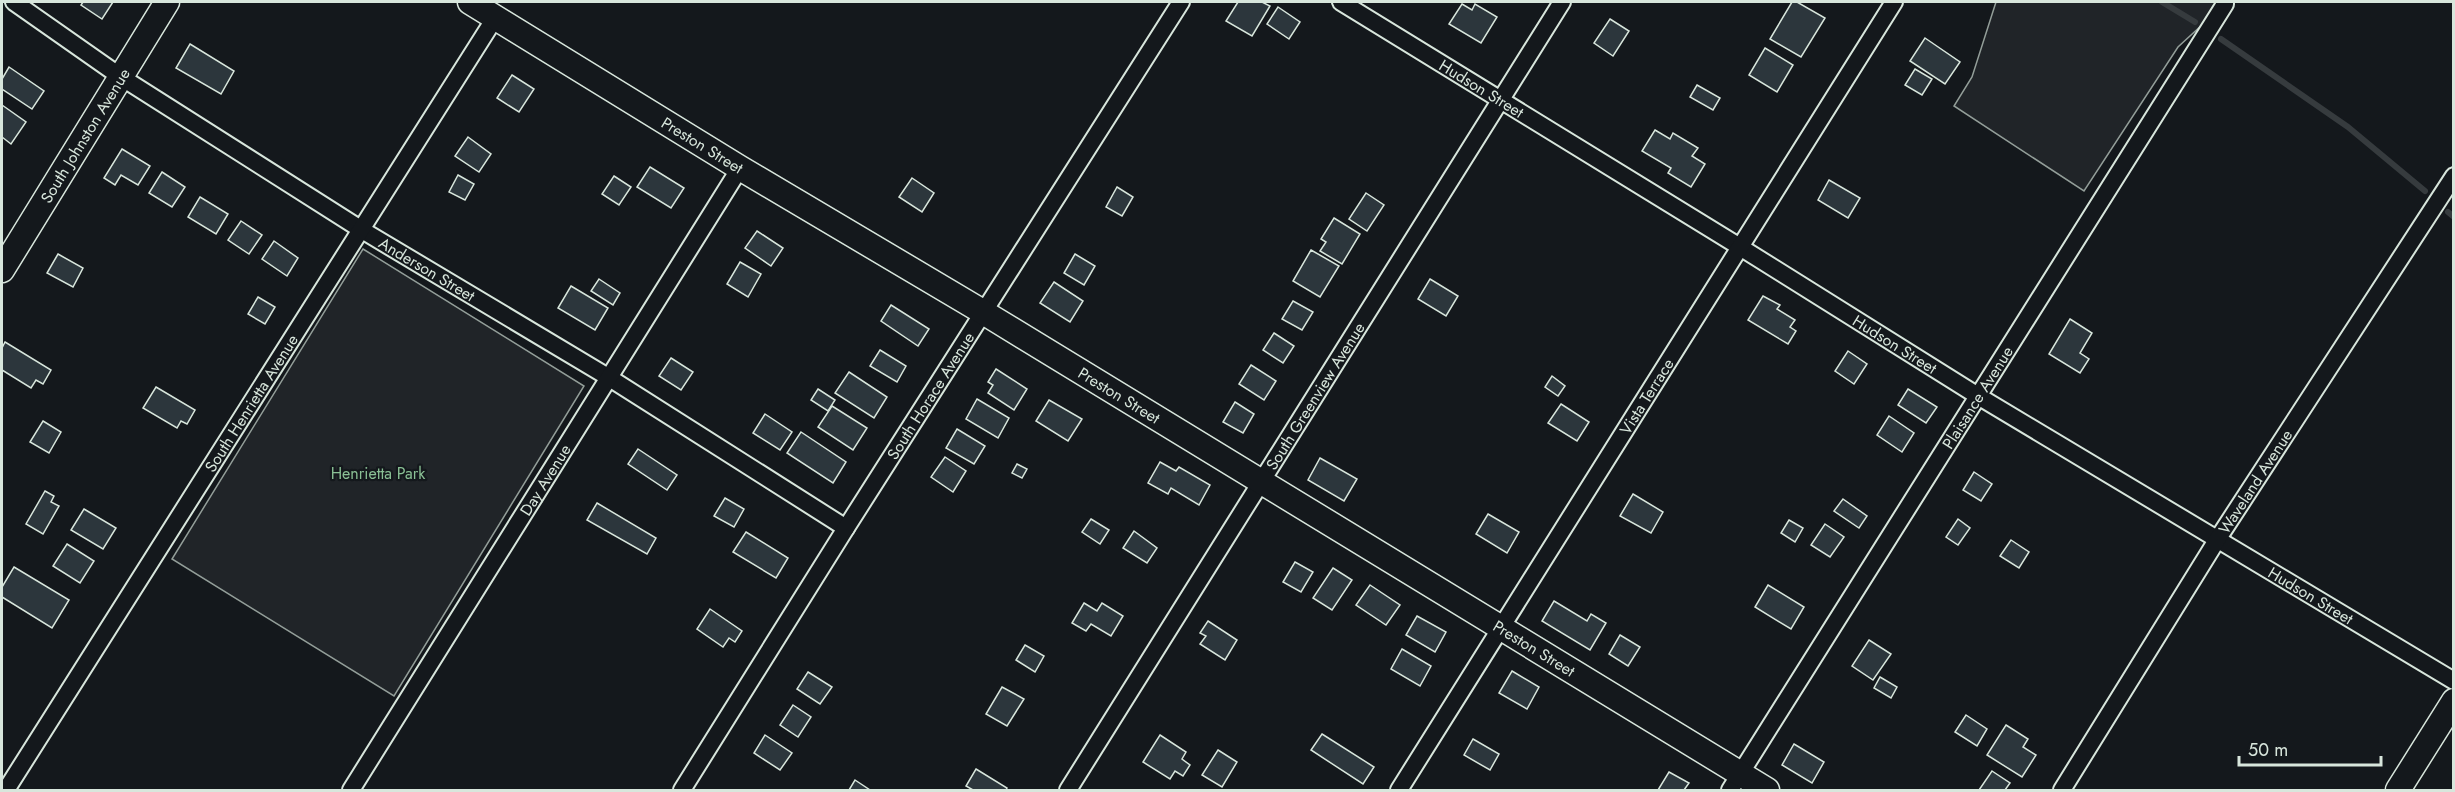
<svg xmlns="http://www.w3.org/2000/svg" width="2455" height="792" font-family="Jost,sans-serif">
<style>
.green{fill:#202428;stroke:#939e99;stroke-width:1.5}
.lines{fill:none;stroke-linecap:round;stroke-linejoin:round}
.stream{stroke:#363b3e;stroke-width:6}
.building{fill:#2c363c;stroke:#d8e6dc;stroke-width:1.5}
.street-casing{stroke:#d8e6dc;stroke-width:20}
.secondary-casing{stroke:#d8e6dc;stroke-width:27}
.street{stroke:#14181c;stroke-width:16}
.secondary{stroke:#14181c;stroke-width:24}
.labels{text-anchor:middle;stroke-width:4.5;stroke-linejoin:round;paint-order:stroke}
.street-label{font-size:16px;fill:#d8e6dc;stroke:#14181c}
.park-label{font-size:16px;fill:#8ac095;stroke:#14181c}
</style>
<rect width="100%" height="100%" fill="#14181c"/>
<g class="green">
<polygon points="1996,2 2227,2 2178,47 2084,191 1954,106 1972,77"/>
<polygon points="363,249 584,386 394,696 172,559"/>
</g>
<g class="lines">
<g class="stream">
<polyline points="2162,2 2195,22"/>
<polyline points="2221,39 2348,127 2425,191"/>
<polyline points="2448,212 2454,217"/>
</g>
</g>
<g class="building">
<polygon points="83,2 113,2 102,19 81,5"/>
<polygon points="1238,2 1262,2 1270,6 1252,36 1226,21"/>
<polygon points="1792,2 1797,2 1825,18 1801,57 1770,39"/>
<polygon points="1462,4 1472,10 1475,4 1497,17 1481,43 1449,24"/>
<polygon points="1278,7 1300,22 1289,39 1267,24"/>
<polygon points="1610,19 1629,31 1613,56 1594,43"/>
<polygon points="1925,38 1960,62 1945,84 1910,61"/>
<polygon points="190,44 234,71 221,94 176,68"/>
<polygon points="1765,48 1793,65 1777,92 1749,75"/>
<polygon points="9,67 44,91 32,109 2,89 2,79"/>
<polygon points="1915,69 1932,79 1922,95 1905,85"/>
<polygon points="512,75 534,89 519,112 497,98"/>
<polygon points="1697,85 1720,98 1713,110 1690,97"/>
<polygon points="2,105 26,122 11,144 2,137"/>
<polygon points="1655,130 1670,139 1673,133 1698,148 1692,156 1705,164 1691,187 1668,173 1671,168 1642,151"/>
<polygon points="468,137 491,154 479,172 455,156"/>
<polygon points="122,149 150,166 138,185 121,175 115,185 104,178"/>
<polygon points="650,167 684,188 671,208 637,187"/>
<polygon points="162,172 185,187 172,207 149,193"/>
<polygon points="458,175 474,184 465,200 449,192"/>
<polygon points="614,176 631,187 619,205 602,194"/>
<polygon points="912,178 934,193 922,212 899,197"/>
<polygon points="1829,180 1860,198 1848,218 1818,200"/>
<polygon points="1117,187 1133,197 1122,216 1106,207"/>
<polygon points="1366,193 1384,205 1367,231 1349,219"/>
<polygon points="200,197 228,214 216,234 188,217"/>
<polygon points="1334,218 1360,234 1342,264 1320,251 1326,242 1321,239"/>
<polygon points="241,221 262,235 249,254 228,240"/>
<polygon points="757,231 783,248 771,266 745,248"/>
<polygon points="274,241 298,258 287,276 262,259"/>
<polygon points="1311,250 1339,266 1320,297 1293,281"/>
<polygon points="58,254 83,268 73,287 47,273"/>
<polygon points="1075,254 1095,266 1084,285 1064,273"/>
<polygon points="740,262 761,274 748,297 727,284"/>
<polygon points="599,279 620,293 613,305 591,291"/>
<polygon points="1430,279 1458,296 1446,316 1418,299"/>
<polygon points="1054,282 1083,301 1070,322 1040,303"/>
<polygon points="571,286 608,308 595,330 558,308"/>
<polygon points="1763,296 1780,305 1777,309 1795,320 1790,327 1796,331 1788,344 1748,320"/>
<polygon points="258,297 275,307 265,324 248,314"/>
<polygon points="1293,301 1313,312 1302,330 1282,319"/>
<polygon points="891,305 929,329 918,346 881,321"/>
<polygon points="2070,319 2092,333 2080,353 2089,359 2080,373 2049,354"/>
<polygon points="1274,333 1294,346 1283,363 1263,350"/>
<polygon points="5,342 51,370 43,384 36,380 31,388 2,370 2,348"/>
<polygon points="880,350 906,366 897,382 870,366"/>
<polygon points="1848,351 1867,364 1854,384 1835,371"/>
<polygon points="671,358 693,372 681,390 659,376"/>
<polygon points="1251,365 1276,381 1264,400 1239,384"/>
<polygon points="996,369 1027,389 1014,410 988,393 993,385 988,382"/>
<polygon points="849,372 887,397 874,418 835,393"/>
<polygon points="1552,376 1565,386 1558,396 1545,387"/>
<polygon points="156,387 195,410 187,424 181,421 177,428 143,408"/>
<polygon points="818,389 835,400 828,411 811,400"/>
<polygon points="1908,389 1937,407 1926,423 1898,405"/>
<polygon points="977,399 1009,418 998,438 966,419"/>
<polygon points="1049,400 1082,419 1068,441 1036,421"/>
<polygon points="1235,402 1254,414 1243,433 1223,422"/>
<polygon points="1561,404 1589,422 1577,441 1548,423"/>
<polygon points="832,406 867,428 853,450 818,427"/>
<polygon points="765,414 792,432 780,450 753,433"/>
<polygon points="1889,416 1914,433 1902,452 1877,435"/>
<polygon points="43,421 61,432 49,453 30,442"/>
<polygon points="957,429 985,446 974,464 946,448"/>
<polygon points="801,432 846,462 833,483 787,453"/>
<polygon points="638,449 677,475 667,490 628,464"/>
<polygon points="945,457 966,471 953,492 931,477"/>
<polygon points="1320,458 1357,479 1344,501 1308,480"/>
<polygon points="1160,462 1176,471 1179,467 1210,485 1199,505 1171,488 1168,494 1148,483"/>
<polygon points="1017,464 1027,469 1022,478 1012,473"/>
<polygon points="1974,472 1992,484 1981,501 1963,490"/>
<polygon points="45,491 54,496 51,502 59,506 43,534 26,524"/>
<polygon points="1633,494 1663,512 1651,533 1620,516"/>
<polygon points="725,498 744,509 734,527 714,516"/>
<polygon points="1843,499 1867,516 1859,528 1834,511"/>
<polygon points="597,503 656,538 647,554 587,520"/>
<polygon points="84,509 116,528 103,549 71,530"/>
<polygon points="1488,514 1519,532 1507,553 1476,534"/>
<polygon points="1091,519 1109,530 1100,544 1082,532"/>
<polygon points="1958,519 1970,528 1958,545 1946,537"/>
<polygon points="1789,520 1803,528 1795,542 1781,533"/>
<polygon points="1825,524 1844,537 1830,557 1811,545"/>
<polygon points="1134,531 1157,548 1147,563 1123,548"/>
<polygon points="746,532 788,558 776,578 733,552"/>
<polygon points="2011,540 2029,552 2019,568 2000,556"/>
<polygon points="67,544 94,561 80,583 53,566"/>
<polygon points="1295,562 1313,572 1301,592 1283,582"/>
<polygon points="14,567 69,600 52,628 2,597 2,587"/>
<polygon points="1333,568 1352,580 1332,610 1313,598"/>
<polygon points="1370,585 1400,605 1386,625 1356,605"/>
<polygon points="1768,585 1804,607 1791,629 1755,607"/>
<polygon points="1554,601 1587,621 1591,614 1606,623 1590,650 1542,621"/>
<polygon points="1084,603 1097,611 1102,603 1123,616 1111,636 1091,624 1086,631 1072,623"/>
<polygon points="710,609 742,631 735,642 729,638 723,647 697,629"/>
<polygon points="1417,616 1446,632 1435,652 1406,635"/>
<polygon points="1208,621 1237,640 1225,660 1200,644 1206,636 1200,633"/>
<polygon points="1620,635 1640,647 1628,666 1609,654"/>
<polygon points="1869,640 1891,654 1873,680 1852,666"/>
<polygon points="1025,645 1044,656 1035,672 1016,660"/>
<polygon points="1402,649 1431,666 1420,686 1391,669"/>
<polygon points="1512,671 1539,687 1527,709 1499,693"/>
<polygon points="808,672 832,687 820,704 797,689"/>
<polygon points="1880,677 1897,687 1891,698 1874,688"/>
<polygon points="1002,687 1024,699 1007,726 986,714"/>
<polygon points="793,705 811,717 798,737 780,725"/>
<polygon points="1966,715 1987,729 1977,746 1955,732"/>
<polygon points="2006,725 2028,739 2023,747 2036,755 2022,777 1987,755"/>
<polygon points="1322,734 1374,767 1363,784 1311,750"/>
<polygon points="765,735 792,753 780,770 754,753"/>
<polygon points="1160,735 1186,752 1182,759 1190,765 1183,776 1175,771 1170,779 1143,762"/>
<polygon points="1473,739 1499,754 1490,770 1464,755"/>
<polygon points="1794,744 1824,762 1812,783 1782,765"/>
<polygon points="1218,750 1237,762 1222,787 1202,775"/>
<polygon points="976,769 1007,788 1006,790 973,790 966,786"/>
<polygon points="1992,771 2010,783 2005,790 1979,790"/>
<polygon points="1669,772 1689,783 1684,790 1658,790"/>
<polygon points="855,780 870,790 849,790"/>
</g>
<g class="lines">
<g class="street-casing">
<g id="street">
<path id="s1" d="M14 2 121 77 362 230 608 377 846 528"/>
<path id="s2" d="M1341 2 1740 247 1978 396 2454 681"/>
<path id="s3" d="M6 790 495 18"/>
<path id="s4" d="M351 790 740 168"/>
<path id="s5" d="M682 790 846 528 1181 2"/>
<path id="s6" d="M1068 790 1562 2"/>
<path id="s7" d="M1399 790 1894 2"/>
<path id="s8" d="M1730 790 2225 4"/>
<path id="s9" d="M2062 790 2217 540 2454 176"/>
</g>
</g>
<g class="secondary-casing">
<g id="secondary">
<path id="s10" d="M470 2 740 168 983 312 1767 790"/>
<path id="s11" d="M2 270 167 2"/>
<polyline points="2398,790 2454,701"/>
</g>
</g>
<use href="#street" class="street"/>
<use href="#secondary" class="secondary"/>
</g>
<g class="labels">
<g class="street-label">
<text dy="6" stroke="none"><textPath href="#s2" startOffset="165">Hudson Street</textPath></text>
<text dy="6" stroke="none"><textPath href="#s11" startOffset="158">South Johnston Avenue</textPath></text>
<text dy="6" stroke="none"><textPath href="#s10" startOffset="273">Preston Street</textPath></text>
<text dy="6" stroke="none"><textPath href="#s1" startOffset="492">Anderson Street</textPath></text>
<text dy="6" stroke="none"><textPath href="#s2" startOffset="651">Hudson Street</textPath></text>
<text dy="6" stroke="none"><textPath href="#s5" startOffset="466">South Horace Avenue</textPath></text>
<text dy="6" stroke="none"><textPath href="#s10" startOffset="759">Preston Street</textPath></text>
<text dy="6" stroke="none"><textPath href="#s6" startOffset="465">South Greenview Avenue</textPath></text>
<text dy="6" stroke="none"><textPath href="#s7" startOffset="465">Vista Terrace</textPath></text>
<text dy="6" stroke="none"><textPath href="#s8" startOffset="464">Plaisance Avenue</textPath></text>
<text dy="6" stroke="none"><textPath href="#s3" startOffset="458">South Henrietta Avenue</textPath></text>
<text dy="6" stroke="none"><textPath href="#s4" startOffset="366">Day Avenue</textPath></text>
<text dy="6" stroke="none"><textPath href="#s9" startOffset="364">Waveland Avenue</textPath></text>
<text dy="6" stroke="none"><textPath href="#s2" startOffset="1137">Hudson Street</textPath></text>
<text dy="6" stroke="none"><textPath href="#s10" startOffset="1245">Preston Street</textPath></text>
</g>
<g class="park-label">
<text x="378" y="479">Henrietta Park</text>
</g>
</g>
<rect width="2455" height="792" fill="none" stroke="#d8e6dc" stroke-width="6"/>
<path d="M2239 756v9h142v-9" fill="none" stroke="#d8e6dc" stroke-width="3"/>
<text x="2248" y="756" font-size="18" fill="#d8e6dc" stroke="#14181c" stroke-width="4.5" paint-order="stroke">50 m</text>
</svg>
